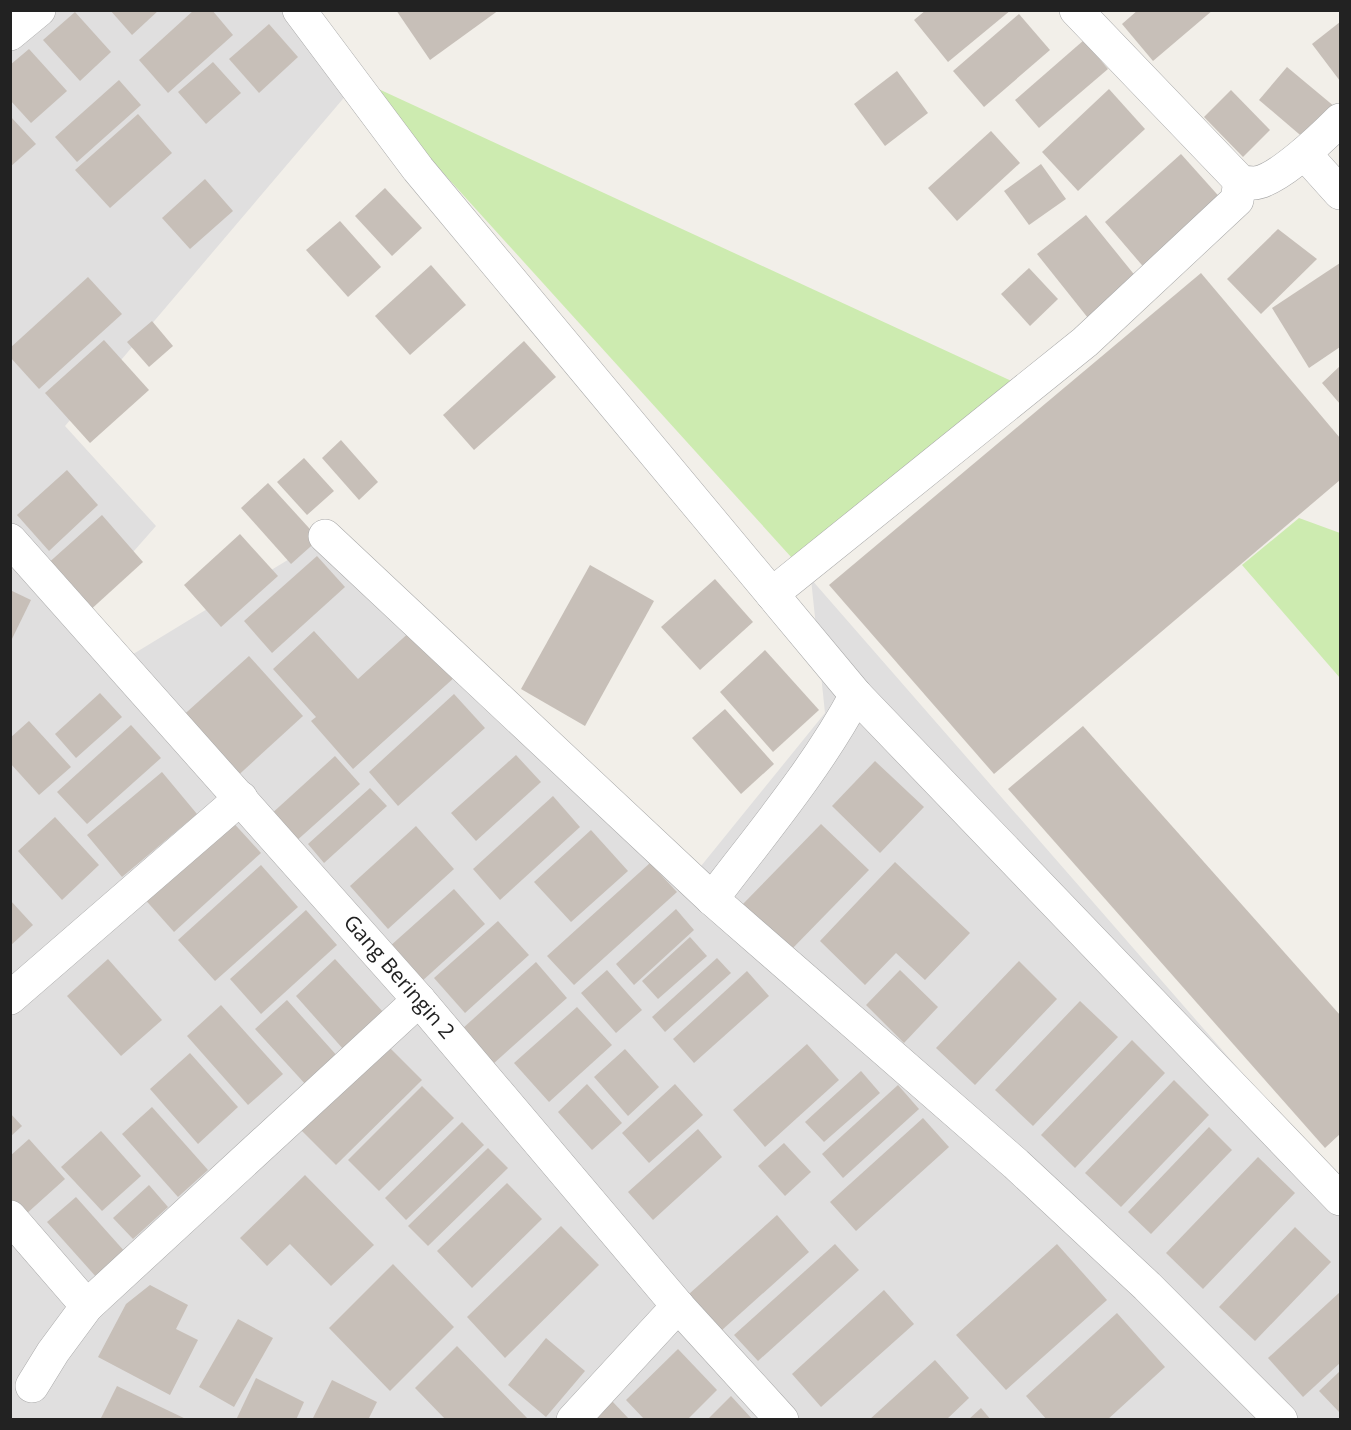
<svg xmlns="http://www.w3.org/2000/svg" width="1351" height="1430" font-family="'Open Sans',sans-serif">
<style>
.residential{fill:#e0dfdf}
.grass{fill:#cdebb0}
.building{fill:#c7bfb8}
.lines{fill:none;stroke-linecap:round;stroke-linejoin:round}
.minor-casing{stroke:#a9a9a9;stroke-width:34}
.minor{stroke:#fff;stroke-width:33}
.labels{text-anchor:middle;stroke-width:5;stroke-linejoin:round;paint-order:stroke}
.street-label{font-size:21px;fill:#222;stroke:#fff}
</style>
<rect width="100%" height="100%" fill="#f2efe9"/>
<polygon class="residential" points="10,11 302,11 359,80 65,426 156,526 74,619 130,656 337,530 697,871 825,713 811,579 1340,1185 1340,1419 11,1419"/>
<g class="grass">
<polygon points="359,80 1042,395 811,579"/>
<polygon points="1299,518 1340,533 1340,678 1242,565"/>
</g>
<g class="building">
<polygon points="110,10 159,10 132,35"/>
<polygon points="194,10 212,10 233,35 168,93 139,60"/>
<polygon points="396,10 499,10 430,60"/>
<polygon points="926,10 1011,10 948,62 914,20"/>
<polygon points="1138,10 1213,10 1153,61 1122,24"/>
<polygon points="75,12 111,52 80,81 43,40"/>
<polygon points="1019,14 1050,50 984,107 953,71"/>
<polygon points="1340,22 1340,81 1312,44"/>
<polygon points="269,24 298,57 259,93 229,59"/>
<polygon points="1084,40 1108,69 1039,128 1015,100"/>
<polygon points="29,49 67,91 31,123 10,100 10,65"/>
<polygon points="213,62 241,93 206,124 178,92"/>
<polygon points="1287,67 1335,107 1306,140 1259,100"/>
<polygon points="897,71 928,113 885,146 854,104"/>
<polygon points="119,80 141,105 77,162 55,137"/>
<polygon points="1109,89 1145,129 1078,191 1042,152"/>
<polygon points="1231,90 1270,130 1243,157 1204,117"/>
<polygon points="138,114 172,153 110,208 75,170"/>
<polygon points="10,116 36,144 10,167"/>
<polygon points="991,131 1020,163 957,221 928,188"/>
<polygon points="1181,154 1224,202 1147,271 1105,222"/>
<polygon points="1041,164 1066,199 1029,225 1004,191"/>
<polygon points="205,179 233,211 190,249 162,218"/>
<polygon points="385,188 422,228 392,256 355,216"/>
<polygon points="1086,215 1141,283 1092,323 1037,254"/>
<polygon points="340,221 381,267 348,297 306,250"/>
<polygon points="1278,229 1317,259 1261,314 1227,279"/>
<polygon points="1340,263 1340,347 1309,368 1272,308"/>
<polygon points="431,265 466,305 410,355 375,316"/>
<polygon points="1029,268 1058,299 1030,326 1001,294"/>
<polygon points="1201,273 1340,438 1340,480 994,774 829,585"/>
<polygon points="88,277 122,314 39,389 10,357 10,348"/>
<polygon points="152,321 173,346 149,367 127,342"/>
<polygon points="104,340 149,390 90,443 45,393"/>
<polygon points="524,341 556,377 474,450 443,415"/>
<polygon points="1340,366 1340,404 1322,383"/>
<polygon points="341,440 378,482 359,500 322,458"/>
<polygon points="304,458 334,491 307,515 277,482"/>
<polygon points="67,470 98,505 49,551 17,515"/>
<polygon points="268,483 319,539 291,564 241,508"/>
<polygon points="102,515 143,562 87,613 45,566"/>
<polygon points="240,534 278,576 221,627 184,585"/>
<polygon points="317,556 345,587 272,653 244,621"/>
<polygon points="590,565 654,601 585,726 521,689"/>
<polygon points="715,579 753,622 700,670 661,627"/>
<polygon points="10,590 31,600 10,643"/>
<polygon points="413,629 456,676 353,769 311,721 316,717 273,669 314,631 358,679"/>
<polygon points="765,650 819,710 773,752 720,692"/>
<polygon points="249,656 303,716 232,781 178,720"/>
<polygon points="100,693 122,717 76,758 55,734"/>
<polygon points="454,694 485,728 398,806 369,772"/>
<polygon points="725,709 774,764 741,794 692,738"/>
<polygon points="29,721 71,767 39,795 10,763 10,738"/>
<polygon points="131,725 161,758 87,824 57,792"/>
<polygon points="1083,726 1340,1015 1340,1134 1325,1148 1008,789"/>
<polygon points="516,755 541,782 476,841 451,813"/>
<polygon points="335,756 360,784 294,843 269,816"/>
<polygon points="875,761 924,807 880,853 832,806"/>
<polygon points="162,772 197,814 122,877 87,835"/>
<polygon points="370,788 387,806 324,863 308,844"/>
<polygon points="553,796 580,827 500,900 473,869"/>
<polygon points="55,817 99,865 62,900 18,851"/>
<polygon points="229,818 261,853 174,932 142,896"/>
<polygon points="821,824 869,870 790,951 742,905"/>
<polygon points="416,826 454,869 388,929 350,886"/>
<polygon points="591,830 628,871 571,922 534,882"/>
<polygon points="895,862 970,933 925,980 896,953 865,985 820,941"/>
<polygon points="650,863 677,892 574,985 547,956"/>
<polygon points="261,865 298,907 215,981 178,940"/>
<polygon points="454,889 485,924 421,982 389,947"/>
<polygon points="10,900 33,925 10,946"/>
<polygon points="676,909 694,930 634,985 616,964"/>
<polygon points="306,910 337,945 261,1014 230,979"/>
<polygon points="498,921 529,955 465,1013 434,978"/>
<polygon points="690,937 707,956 658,999 642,981"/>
<polygon points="717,958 731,973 665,1032 652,1017"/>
<polygon points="108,959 162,1020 121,1056 67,996"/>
<polygon points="335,959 384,1013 344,1050 296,996"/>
<polygon points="1019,961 1057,999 975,1085 936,1048"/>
<polygon points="536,962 567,998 493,1064 462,1029"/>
<polygon points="607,970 642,1010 616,1033 581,993"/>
<polygon points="900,970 938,1007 904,1043 866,1005"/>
<polygon points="747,971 769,996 694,1063 673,1039"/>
<polygon points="287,1000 339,1058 307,1086 255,1029"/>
<polygon points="1080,1001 1118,1037 1033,1126 995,1090"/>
<polygon points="221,1005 283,1074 248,1105 187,1036"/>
<polygon points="577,1007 612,1045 549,1102 514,1063"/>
<polygon points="1132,1040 1165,1073 1075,1168 1041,1135"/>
<polygon points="384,1042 422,1080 336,1165 298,1127"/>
<polygon points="807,1044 839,1080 765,1147 733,1110"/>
<polygon points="625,1049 659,1087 628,1116 594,1077"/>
<polygon points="190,1053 238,1107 198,1144 150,1089"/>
<polygon points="861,1071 880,1093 824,1142 805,1122"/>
<polygon points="1174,1080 1209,1115 1121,1207 1085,1173"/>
<polygon points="587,1084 622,1123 592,1150 558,1112"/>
<polygon points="675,1084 703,1115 649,1163 622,1133"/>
<polygon points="898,1085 919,1109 843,1178 822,1154"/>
<polygon points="422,1086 454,1118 379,1191 348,1160"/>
<polygon points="152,1107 208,1170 178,1197 122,1134"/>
<polygon points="10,1113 22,1126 10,1137"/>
<polygon points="923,1118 949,1147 856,1231 830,1202"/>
<polygon points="462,1122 484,1145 406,1220 385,1198"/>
<polygon points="1209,1127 1232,1150 1151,1234 1128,1212"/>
<polygon points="698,1129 722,1157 653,1220 628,1192"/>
<polygon points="101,1131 141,1176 102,1211 61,1167"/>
<polygon points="29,1139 65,1179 25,1215 10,1199 10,1156"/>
<polygon points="784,1143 811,1172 785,1196 758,1166"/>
<polygon points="488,1148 508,1168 428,1246 408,1226"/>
<polygon points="1258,1157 1295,1193 1203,1289 1166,1253"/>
<polygon points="305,1175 374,1245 331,1286 290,1244 267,1266 240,1238"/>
<polygon points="507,1183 542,1219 472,1288 437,1251"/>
<polygon points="149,1185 168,1207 133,1239 113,1218"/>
<polygon points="76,1197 126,1253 98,1279 47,1222"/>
<polygon points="777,1215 809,1252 722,1330 689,1294"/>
<polygon points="561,1226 599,1265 505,1358 467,1317"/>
<polygon points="1295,1227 1331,1262 1255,1341 1219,1307"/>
<polygon points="835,1244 859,1270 758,1361 734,1335"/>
<polygon points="1057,1244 1107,1300 1006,1390 956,1335"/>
<polygon points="393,1264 454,1327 390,1391 329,1328"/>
<polygon points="150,1285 188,1305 176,1329 198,1340 170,1395 98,1357 126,1304"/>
<polygon points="884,1290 914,1324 821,1407 792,1374"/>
<polygon points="1340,1292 1340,1363 1303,1397 1268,1358"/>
<polygon points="1117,1313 1165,1367 1107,1420 1047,1420 1026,1396"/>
<polygon points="238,1319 273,1338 234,1407 199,1387"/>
<polygon points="546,1338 585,1371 546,1417 508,1385"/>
<polygon points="457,1346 529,1420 446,1420 415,1388"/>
<polygon points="678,1349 717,1390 687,1420 645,1420 626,1400"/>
<polygon points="935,1360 969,1398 946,1420 869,1420"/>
<polygon points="1340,1371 1340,1413 1319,1391"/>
<polygon points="256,1378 304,1402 296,1420 236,1420"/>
<polygon points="332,1380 377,1402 368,1420 312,1420"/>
<polygon points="117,1386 188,1420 100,1420"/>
<polygon points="731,1396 753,1420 707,1420"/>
<polygon points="611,1400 630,1420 591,1420"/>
<polygon points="981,1408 991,1420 968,1420"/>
</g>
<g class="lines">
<g class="minor-casing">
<g id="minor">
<polyline points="299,10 418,169 856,695 1340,1199"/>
<path d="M1076 10 1240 181C1244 182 1249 183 1254 183 1277 182 1324 136 1340 120"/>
<polyline points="10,34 39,10"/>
<polyline points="1305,154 1340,193"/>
<polyline points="325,536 712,899 1016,1164 1147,1286 1281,1420"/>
<polyline points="10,540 419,1000 678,1306 782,1420"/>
<polyline points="772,594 1085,342 1237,200 1240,181"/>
<path d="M712 899C762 833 817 768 856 695"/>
<polyline points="10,998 241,798"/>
<polyline points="10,1217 87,1306"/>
<polyline points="32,1386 53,1352 87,1306 419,1000"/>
<polyline points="573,1420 678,1306"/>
</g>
</g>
<use href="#minor" class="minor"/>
</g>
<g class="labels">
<g class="street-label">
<text transform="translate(399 977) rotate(49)" y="7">Gang Beringin 2</text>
</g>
</g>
<rect width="1351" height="1430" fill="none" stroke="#222222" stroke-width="24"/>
</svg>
